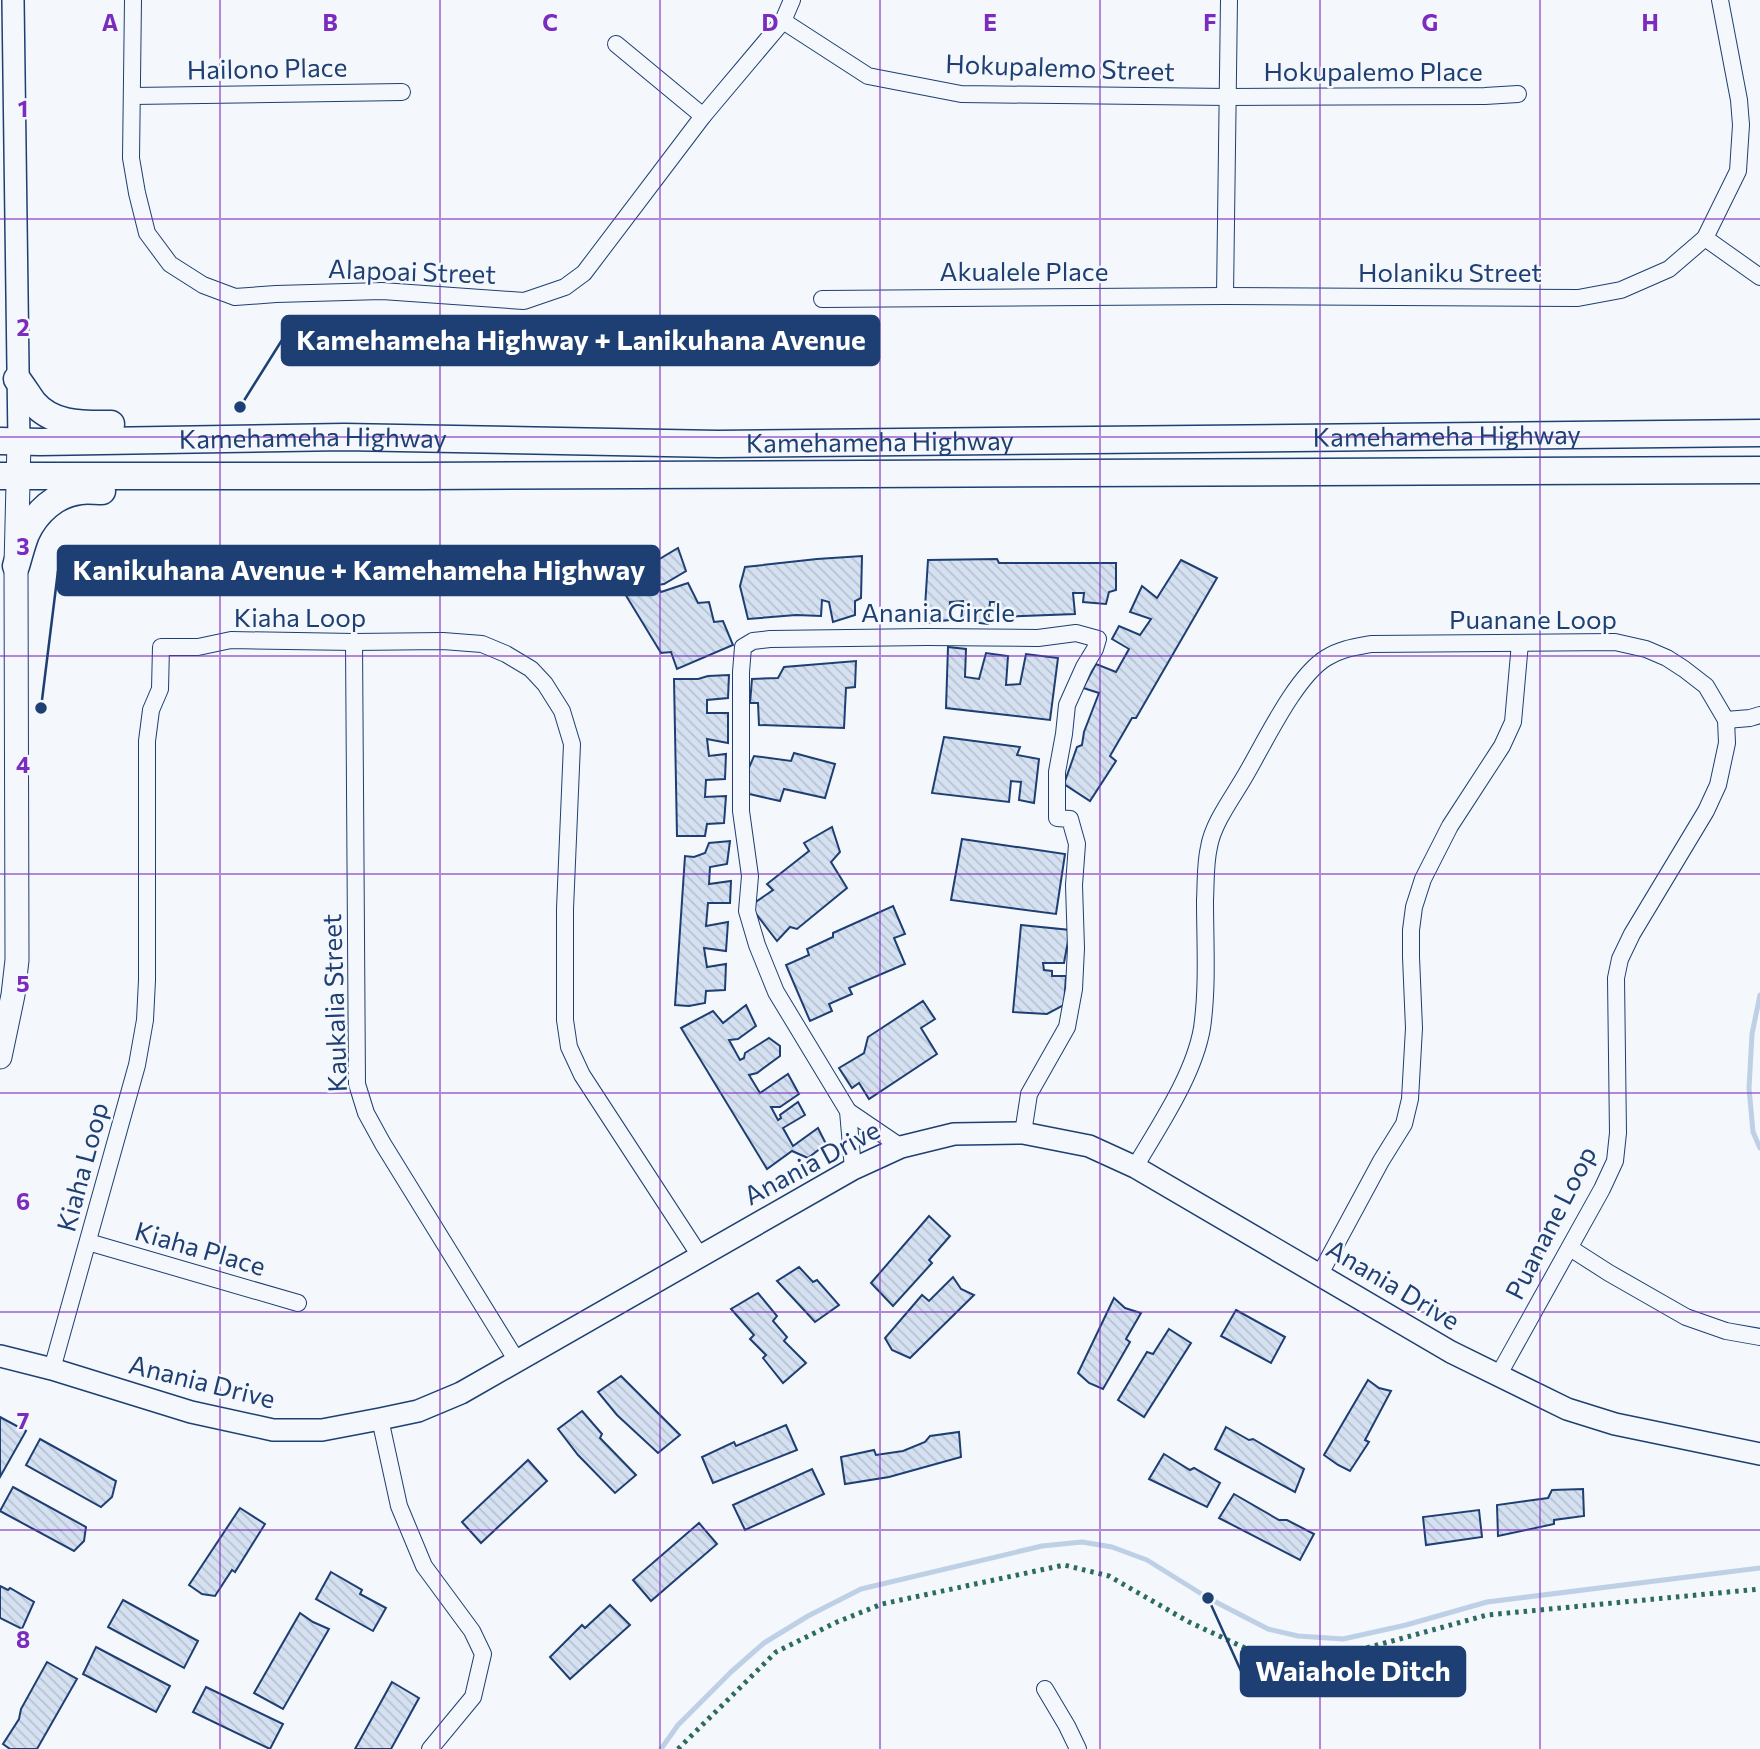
<svg xmlns="http://www.w3.org/2000/svg" width="1760" height="1749" font-family="Commissioner,sans-serif">
<style>
.lines{fill:none;stroke-linecap:round;stroke-linejoin:round}
.stream{stroke:#bed0e5;stroke-width:5}
.building{fill:url(#building-back-hatch);stroke:#1d3f73;stroke-width:2}
.minor-casing{stroke:#1d3f73;stroke-width:18}
.tertiary-casing{stroke:#1d3f73;stroke-width:24}
.secondary-casing{stroke:#1d3f73;stroke-width:25}
.primary-casing{stroke:#1d3f73;stroke-width:29}
.minor{stroke:#f4f7fb;stroke-width:16}
.tertiary{stroke:#f4f7fb;stroke-width:21}
.secondary{stroke:#f4f7fb;stroke-width:23}
.primary{stroke:#f4f7fb;stroke-width:26}
.hedge{stroke:#2c6c60;stroke-width:5;stroke-dasharray:3.5 5;stroke-linecap:butt}
.grid{fill:none;stroke:#7b2cbf;stroke-width:2;stroke-opacity:0.55}
.labels{text-anchor:middle;stroke-width:5;stroke-linejoin:round;paint-order:stroke}
.street-label{font-size:26px;fill:#1d3f73;stroke:#f4f7fb}
.grid-label{font-size:23px;text-anchor:middle;font-weight:bold;fill:#7b2cbf;stroke:#f4f7fb;stroke-width:5;stroke-linejoin:round;paint-order:stroke}
.leader{fill:none;stroke:#1d3f73;stroke-width:2.5}
.callout-dot{fill:#1d3f73;stroke:#f4f7fb;stroke-width:2.5}
.callout{fill:#1d3f73;stroke:#1d3f73;stroke-width:2.5}
.callout-label{font-size:28px;text-anchor:middle;font-weight:bold;fill:#fff}
</style>
<defs>
<pattern id="building-back-hatch" width="6" height="6" patternUnits="userSpaceOnUse" patternTransform="scale(1.75)"><rect width="6" height="6" fill="#d5e0f0"/><path d="M-1 5l2 2M0 0l6 6M5-1l2 2" fill="none" stroke="#b6c1d1"/></pattern>
</defs>
<rect width="100%" height="100%" fill="#f4f7fb"/>
<g class="lines">
<g class="stream">
<polyline points="1760,995 1752,1034 1749,1088 1753,1132 1760,1148"/>
<polyline points="661,1749 678,1725 731,1672 764,1643 808,1616 861,1589 1042,1546 1082,1542 1112,1547 1147,1560 1208,1598 1268,1629 1298,1636 1343,1639 1406,1625 1487,1602 1760,1568"/>
</g>
</g>
<g class="building">
<polygon points="678,548 686,571 664,584 657,585 661,592 688,583 698,603 709,602 714,622 723,621 733,645 677,669 671,652 661,653 608,566 646,551 651,564"/>
<polygon points="862,556 861,598 855,601 855,615 833,622 829,602 822,600 821,616 796,615 748,619 740,586 745,567 817,559"/>
<polygon points="997,559 999,563 1116,563 1116,590 1109,592 1106,604 1083,602 1084,593 1073,593 1075,614 997,617 995,602 990,602 988,624 961,621 963,601 950,602 949,620 924,623 928,560"/>
<polygon points="1181,560 1217,578 1136,718 1132,718 1110,756 1116,761 1090,801 1064,784 1077,747 1082,745 1084,732 1099,693 1083,688 1096,664 1116,672 1129,649 1112,639 1119,626 1140,635 1151,619 1130,612 1142,586 1157,598"/>
<polygon points="948,647 966,649 965,677 979,679 986,653 1008,656 1006,685 1020,684 1026,654 1058,658 1050,720 946,708"/>
<polygon points="856,661 855,687 846,688 844,728 759,725 758,703 750,703 752,679 778,678 784,667"/>
<polygon points="729,675 728,698 707,700 707,713 728,713 728,743 707,739 709,756 726,754 725,779 706,780 705,797 726,796 724,823 707,824 705,836 677,836 674,679 698,679 708,676"/>
<polygon points="944,737 1020,747 1017,755 1039,759 1034,803 1019,800 1021,782 1011,781 1009,802 932,793"/>
<polygon points="794,753 835,764 825,798 784,789 780,801 749,794 748,770 754,756 791,761"/>
<polygon points="832,827 840,852 831,862 847,888 797,929 790,927 777,941 750,906 773,890 767,884 809,851 804,843"/>
<polygon points="962,839 1065,854 1056,914 951,900"/>
<polygon points="730,841 727,864 710,867 709,884 731,881 730,903 708,903 706,926 728,922 726,951 704,948 707,967 726,964 725,990 706,991 705,1003 689,1006 675,1005 685,856 694,857 705,853 709,843"/>
<polygon points="893,906 905,934 894,938 905,964 849,988 852,994 829,1004 832,1011 810,1021 786,965 809,955 807,949 833,937 833,933"/>
<polygon points="1021,925 1070,930 1064,963 1043,963 1044,970 1052,971 1052,976 1066,976 1064,1005 1047,1014 1013,1012"/>
<polygon points="923,1001 935,1019 921,1028 937,1054 869,1099 859,1083 852,1088 839,1068 864,1053 868,1037"/>
<polygon points="746,1005 756,1026 738,1039 729,1040 740,1060 744,1058 745,1053 769,1038 780,1046 780,1056 757,1073 749,1075 760,1093 788,1074 799,1094 780,1107 771,1107 778,1120 781,1118 780,1115 798,1102 805,1115 783,1128 793,1146 818,1128 826,1144 808,1158 792,1151 767,1169 681,1028 713,1011 723,1023"/>
<polygon points="929,1216 950,1236 929,1260 932,1263 893,1306 871,1283"/>
<polygon points="799,1267 813,1282 817,1280 839,1305 815,1322 777,1281"/>
<polygon points="953,1277 961,1289 974,1295 910,1358 892,1350 885,1338 922,1295 929,1301"/>
<polygon points="758,1293 777,1316 773,1321 787,1337 784,1341 806,1363 783,1383 763,1358 766,1355 750,1339 754,1335 731,1309"/>
<polygon points="1114,1298 1125,1308 1141,1313 1126,1339 1130,1342 1103,1389 1089,1383 1078,1373"/>
<polygon points="1236,1310 1285,1337 1271,1363 1221,1336"/>
<polygon points="1169,1329 1191,1343 1144,1417 1118,1400 1147,1352 1153,1354"/>
<polygon points="621,1376 680,1435 658,1453 617,1415 598,1392"/>
<polygon points="1368,1380 1379,1388 1391,1391 1365,1440 1369,1442 1350,1471 1338,1465 1324,1455"/>
<polygon points="582,1411 602,1434 600,1438 636,1475 615,1493 578,1455 558,1429"/>
<polygon points="0,1417 26,1431 0,1477"/>
<polygon points="786,1425 797,1450 713,1483 702,1457 734,1442 736,1446"/>
<polygon points="1226,1427 1249,1440 1253,1439 1304,1469 1295,1492 1215,1449"/>
<polygon points="959,1432 961,1457 889,1477 845,1484 841,1457 874,1450 876,1455 903,1451 925,1442 930,1436"/>
<polygon points="40,1439 116,1481 112,1497 101,1507 26,1465"/>
<polygon points="1164,1454 1190,1470 1194,1468 1220,1483 1207,1507 1149,1479"/>
<polygon points="528,1460 547,1481 481,1543 462,1522"/>
<polygon points="812,1469 824,1494 745,1530 733,1505"/>
<polygon points="13,1487 86,1527 84,1541 74,1551 0,1511"/>
<polygon points="1583,1489 1584,1516 1554,1520 1554,1524 1498,1536 1497,1505 1548,1498 1552,1490"/>
<polygon points="1234,1494 1279,1520 1287,1520 1314,1534 1300,1560 1219,1518"/>
<polygon points="240,1508 265,1524 235,1572 232,1570 215,1596 202,1594 189,1585"/>
<polygon points="1479,1510 1482,1537 1426,1545 1423,1517"/>
<polygon points="699,1523 717,1544 651,1601 633,1580"/>
<polygon points="331,1572 362,1590 360,1594 386,1608 373,1631 316,1599"/>
<polygon points="0,1586 8,1590 10,1588 34,1602 22,1629 0,1618"/>
<polygon points="123,1600 198,1641 184,1668 108,1627"/>
<polygon points="610,1605 630,1625 570,1679 550,1657 582,1625 585,1628"/>
<polygon points="300,1613 313,1622 329,1629 283,1709 254,1693"/>
<polygon points="96,1647 170,1686 156,1712 83,1674"/>
<polygon points="47,1662 77,1679 37,1749 10,1749 3,1744 19,1719 21,1709"/>
<polygon points="392,1682 419,1698 391,1749 355,1749"/>
<polygon points="206,1687 283,1724 270,1749 193,1712"/>
</g>
<g class="lines">
<g class="minor-casing">
<g id="minor">
<polyline points="133,0 131,158 137,193 147,233 170,264 203,285 235,297 276,294 382,291 524,301 565,287 584,273 703,116 783,21 792,0"/>
<polyline points="783,21 868,76 961,94 1228,97 1485,96 1518,94"/>
<polyline points="616,44 703,116"/>
<polyline points="133,96 402,92"/>
<polyline points="1705,238 1760,277"/>
<polyline points="1225,296 1229,0"/>
<polyline points="822,299 1225,296 1578,298 1621,290 1669,269 1705,238 1738,171 1741,125 1739,100 1720,0"/>
<polyline points="354,642 357,1084 366,1113 383,1144 517,1361"/>
<polyline points="1726,720 1750,718 1760,715"/>
<polyline points="848,1111 901,1147"/>
<path d="M1135 1167C1159 1126 1194 1075 1202 1028 1208 986 1205 942 1205 900 1206 882 1205 864 1209 847 1213 823 1233 797 1245 776 1264 744 1295 677 1326 658 1340 649 1355 647 1371 644L1615 642 1646 649 1667 658 1684 669 1706 686 1726 720 1727 743 1718 785 1706 811 1632 934 1620 959 1616 978 1618 1133 1615 1161 1602 1189 1498 1376"/>
<polyline points="853,1169 848,1111 776,992 757,945 747,911 750,876 741,811 741,672 743,647 753,641 770,639 927,637 1038,638 1076,633 1098,639 1095,649 1084,667 1067,705 1064,734 1057,772 1057,818 1070,819 1077,844 1074,885 1076,948 1074,989 1067,1027 1029,1094 1023,1133"/>
<polyline points="88,1242 298,1303"/>
<polyline points="1570,1248 1609,1273 1686,1317 1726,1331 1760,1337"/>
<polyline points="1320,1274 1381,1161 1404,1124 1410,1099 1414,1028 1411,957 1411,930 1414,907 1423,879 1450,826 1502,746 1513,722 1520,643"/>
<polyline points="52,1369 137,1065 145,1020 147,980 147,741 151,710 160,689 161,647 198,647 231,640 354,642 443,641 482,644 506,654 531,669 545,684 562,711 572,744 565,909 565,1020 569,1047 582,1075 700,1256"/>
<polyline points="380,1419 399,1506 424,1566 472,1631 483,1654 473,1697 430,1749"/>
<polyline points="1045,1689 1067,1726 1078,1749"/>
</g>
</g>
<g class="tertiary-casing">
<g id="tertiary">
<polyline points="13,0 19,442"/>
<polyline points="0,1356 52,1369 191,1412 273,1430 322,1430 380,1419 418,1411 461,1393 853,1169 901,1147 954,1134 1023,1133 1089,1146 1135,1167 1451,1352 1567,1409 1615,1424 1760,1454"/>
</g>
</g>
<g class="secondary-casing">
<polyline id="secondary" points="0,1057 13,995 17,960 16,566 19,442"/>
</g>
<g class="primary-casing">
<g id="primary">
<path d="M17 379C23 387 28 395 33 402 53 426 84 424 111 424"/>
<path id="s1" d="M0 441 40 442 344 437 718 444 1760 433"/>
<polyline points="0,476 421,476 1760,470"/>
<path d="M16 566C19 556 22 544 26 534 36 512 56 494 80 491 87 490 95 491 102 491"/>
</g>
</g>
<use href="#minor" class="minor"/>
<use href="#tertiary" class="tertiary"/>
<use href="#secondary" class="secondary"/>
<use href="#primary" class="primary"/>
<polyline class="hedge" points="678,1749 776,1652 837,1622 882,1604 1064,1565 1109,1576 1189,1622 1245,1648 1288,1658 1330,1658 1487,1615 1760,1589"/>
</g>
<path class="grid" d="M220 0V1749M440 0V1749M660 0V1749M880 0V1749M1100 0V1749M1320 0V1749M1540 0V1749M0 219H1760M0 437H1760M0 656H1760M0 874H1760M0 1093H1760M0 1312H1760M0 1530H1760"/>
<g class="labels">
<g class="street-label">
<text transform="translate(1060 68) rotate(2)" y="9">Hokupalemo Street</text>
<text transform="translate(267 69) rotate(-1)" y="9">Hailono Place</text>
<text x="1373" y="81">Hokupalemo Place</text>
<text transform="translate(412 272) rotate(2)" y="9">Alapoai Street</text>
<text x="1024" y="281">Akualele Place</text>
<text x="1450" y="282">Holaniku Street</text>
<text dy="9" stroke="none"><textPath href="#s1" startOffset="1447">Kamehameha Highway</textPath></text>
<text dy="9" stroke="none"><textPath href="#s1" startOffset="313">Kamehameha Highway</textPath></text>
<text dy="9" stroke="none"><textPath href="#s1" startOffset="880">Kamehameha Highway</textPath></text>
<text x="938" y="622">Anania Circle</text>
<text x="300" y="627">Kiaha Loop</text>
<text x="1533" y="629">Puanane Loop</text>
<text transform="translate(335 1003) rotate(-92)" y="9">Kaukalia Street</text>
<text transform="translate(812 1163) rotate(-28)" y="9">Anania Drive</text>
<text transform="translate(83 1167) rotate(-75)" y="9">Kiaha Loop</text>
<text transform="translate(1551 1223) rotate(-63)" y="9">Puanane Loop</text>
<text transform="translate(200 1249) rotate(16)" y="9">Kiaha Place</text>
<text transform="translate(1393 1285) rotate(31)" y="9">Anania Drive</text>
<text transform="translate(202 1382) rotate(14)" y="9">Anania Drive</text>
</g>
</g>
<g class="grid-label">
<text x="110" y="31">A</text>
<text x="330" y="31">B</text>
<text x="550" y="31">C</text>
<text x="770" y="31">D</text>
<text x="990" y="31">E</text>
<text x="1210" y="31">F</text>
<text x="1430" y="31">G</text>
<text x="1650" y="31">H</text>
<text x="23" y="117">1</text>
<text x="23" y="336">2</text>
<text x="23" y="555">3</text>
<text x="23" y="773">4</text>
<text x="23" y="992">5</text>
<text x="23" y="1210">6</text>
<text x="23" y="1429">7</text>
<text x="23" y="1648">8</text>
</g>
<path class="leader" d="M240 407L282 340M41 708L58 571M1208 1598L1241 1671"/>
<g class="callout-dot">
<circle cx="240" cy="407" r="7"/>
<circle cx="41" cy="708" r="7"/>
<circle cx="1208" cy="1598" r="7"/>
</g>
<g class="callout">
<rect x="282" y="316" width="597" height="49" rx="7"/>
<rect x="58" y="546" width="601" height="49" rx="7"/>
<rect x="1241" y="1647" width="224" height="49" rx="7"/>
</g>
<g class="callout-label">
<text x="581" y="350">Kamehameha Highway + Lanikuhana Avenue</text>
<text x="359" y="580">Kanikuhana Avenue + Kamehameha Highway</text>
<text x="1353" y="1681">Waiahole Ditch</text>
</g>
</svg>
